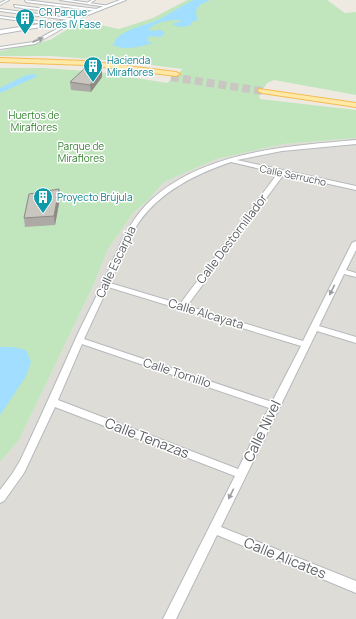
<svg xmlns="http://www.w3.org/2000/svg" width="356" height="619" font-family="Manrope,sans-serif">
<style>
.industrial{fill:#dedcd6}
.green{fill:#c1e6bd}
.water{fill:#a1deff}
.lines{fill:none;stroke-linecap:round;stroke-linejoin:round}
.primary-tunnel{stroke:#c9c7c2;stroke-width:8;stroke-dasharray:8 4;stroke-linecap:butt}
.pedestrian-casing{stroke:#b5b9bd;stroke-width:2}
.minor-casing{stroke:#b5b9bd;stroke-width:2}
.tertiary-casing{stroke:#b5b9bd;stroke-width:2}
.primary-casing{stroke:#f6bb53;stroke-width:2}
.pedestrian{fill:#fff;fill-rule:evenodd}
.minor{fill:#fff;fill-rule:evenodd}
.tertiary{fill:#fff;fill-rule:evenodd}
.primary{fill:#ffe9a6;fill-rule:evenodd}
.wall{fill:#ada9a4}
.shaded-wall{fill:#8d8a86}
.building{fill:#c9c5bf;stroke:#8d8a86}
.oneway{fill:#9c9fa1}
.labels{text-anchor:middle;stroke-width:3;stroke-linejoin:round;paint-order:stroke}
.far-culture-label{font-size:10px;fill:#0d838f;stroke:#fff;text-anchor:start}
.far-park-label{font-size:10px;fill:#348331;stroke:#fff}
.far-street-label{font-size:10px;fill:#5a5f63;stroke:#fff}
.street-label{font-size:12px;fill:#5a5f63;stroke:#fff}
.near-street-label{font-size:14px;fill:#5a5f63;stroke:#fff}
</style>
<rect width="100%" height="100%" fill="#eeeae2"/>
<polygon class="industrial" points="356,138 356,619 0,619 0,462 19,440 93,286 108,249 133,213 147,201 164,182 216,159 284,144"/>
<polygon class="green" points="187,0 327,0 345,13 356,12 356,95 274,80 267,83 259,95 260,99 356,110 356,138 284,144 216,159 164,182 147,201 133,213 108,249 93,286 19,440 0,462 0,68 44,68 100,72 167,83 183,69 120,61 50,56 0,56 0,51 50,40 81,21 119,29 153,18"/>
<g class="water">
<path d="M194 0H210C199 5 193 8 198 20L191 22 192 24C186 28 178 28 172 24L182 21 180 20C170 20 156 21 149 29L150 31 161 30 165 33 161 37 149 36 147 41 153 43C140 47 125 51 113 45 119 29 145 26 158 20 170 14 182 5 194 0Z"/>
<polygon points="32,74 37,75 36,77 0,93 0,88 24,76"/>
<polygon points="0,347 12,347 26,350 31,362 26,376 0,415"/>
</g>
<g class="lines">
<polyline class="primary-tunnel" points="171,77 262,91"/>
<g class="pedestrian-casing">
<g id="pedestrian">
<polygon points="6,0 9,0 0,5 0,3"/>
<polygon points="25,0 97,9 98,10 97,11 26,2"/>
<polygon points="92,0 95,0 89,4 87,3"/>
<polygon points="14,5 85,14 86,15 85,16 15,7"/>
<polygon points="0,9 76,19 77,20 76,21 0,11"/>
<polygon points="0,16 51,23 52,24 51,25 0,18"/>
</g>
</g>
<g class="minor-casing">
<g id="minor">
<polygon points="60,0 70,0 109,6 107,7"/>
<polygon points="80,16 83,17 35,44 0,49 0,47 33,42"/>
<path d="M356 140V144L282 151 237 160 356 186V190L284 174 187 306 303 341 352 243 356 241V250L346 270 356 273V277L344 274 319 326 356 337V343L317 331 221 527 356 581V593L217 535 176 619H163L235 476 55 407 24 473 4 501 0 503V490L12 474 20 461C39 421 57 380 75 340 83 322 93 304 101 286 116 256 126 223 151 200 204 151 288 146 356 140ZM231 162 278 173 180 304 110 283C119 262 127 240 139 222 161 191 196 174 231 162ZM108 287 301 346 272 402 84 339ZM82 344 269 408 238 469 58 400Z"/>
</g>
</g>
<g class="tertiary-casing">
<polygon id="tertiary" points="120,0 126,0 70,22 0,34 0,30 67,20"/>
</g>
<g class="primary-casing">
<g id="primary">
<polygon points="0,58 86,61 176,72 180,74 176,76 86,65 0,62"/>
<polygon points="259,89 356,103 356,107 262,93 258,91"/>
</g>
</g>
<use href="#pedestrian" class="pedestrian"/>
<use href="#minor" class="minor"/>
<use href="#tertiary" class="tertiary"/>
<use href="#primary" class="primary"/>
</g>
<g class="wall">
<polygon points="102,70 102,77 91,92 71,90 70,82"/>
<polygon points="59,189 60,198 55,225 25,227 24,218"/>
</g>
<g class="shaded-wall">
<polygon points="102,70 102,77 91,92 90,85"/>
<polygon points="59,189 60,198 55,225 54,216"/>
</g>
<g class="building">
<polygon points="84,69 102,70 90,85 70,82"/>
<polygon points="59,189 54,216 24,218 29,194"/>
</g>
<defs><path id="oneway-solid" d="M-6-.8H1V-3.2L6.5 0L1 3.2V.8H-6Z"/></defs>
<g class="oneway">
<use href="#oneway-solid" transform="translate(38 40) rotate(-22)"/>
<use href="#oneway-solid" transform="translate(332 290) rotate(116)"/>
<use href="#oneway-solid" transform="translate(231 494) rotate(117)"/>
</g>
<defs>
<g id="building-pin" transform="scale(1)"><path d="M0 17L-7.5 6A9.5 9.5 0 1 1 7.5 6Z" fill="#0f9aa8" stroke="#fff"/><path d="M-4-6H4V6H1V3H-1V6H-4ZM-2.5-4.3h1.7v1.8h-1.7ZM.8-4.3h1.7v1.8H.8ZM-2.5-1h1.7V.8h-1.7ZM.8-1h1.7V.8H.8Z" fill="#fff"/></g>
</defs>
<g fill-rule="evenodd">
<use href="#building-pin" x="25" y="18"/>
<use href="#building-pin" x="93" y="66"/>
<use href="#building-pin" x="43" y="197"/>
</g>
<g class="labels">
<g class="far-culture-label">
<text x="39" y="16">CR Parque<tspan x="39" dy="12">Flores IV Fase</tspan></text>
<text x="107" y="64">Hacienda<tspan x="107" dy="12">Miraflores</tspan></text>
<text x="57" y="201">Proyecto Brújula</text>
</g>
<g class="far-park-label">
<text x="34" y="119">Huertos de<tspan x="34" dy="12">Miraflores</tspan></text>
<text x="81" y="150">Parque de<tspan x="81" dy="12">Miraflores</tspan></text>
</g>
<g class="far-street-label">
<text transform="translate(293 175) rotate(12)" y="4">Calle Serrucho</text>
</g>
<g class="street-label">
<text transform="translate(232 239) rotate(-53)" y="4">Calle Destornillador</text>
<text transform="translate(116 262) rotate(-65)" y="4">Calle Escarpia</text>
<text transform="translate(206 314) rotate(17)" y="4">Calle Alcayata</text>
<text transform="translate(177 373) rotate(18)" y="4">Calle Tornillo</text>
</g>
<g class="near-street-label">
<text transform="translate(262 431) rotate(-64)" y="5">Calle Nivel</text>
<text transform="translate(147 438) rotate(21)" y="5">Calle Tenazas</text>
<text transform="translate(285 558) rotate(22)" y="5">Calle Alicates</text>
</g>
</g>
</svg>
